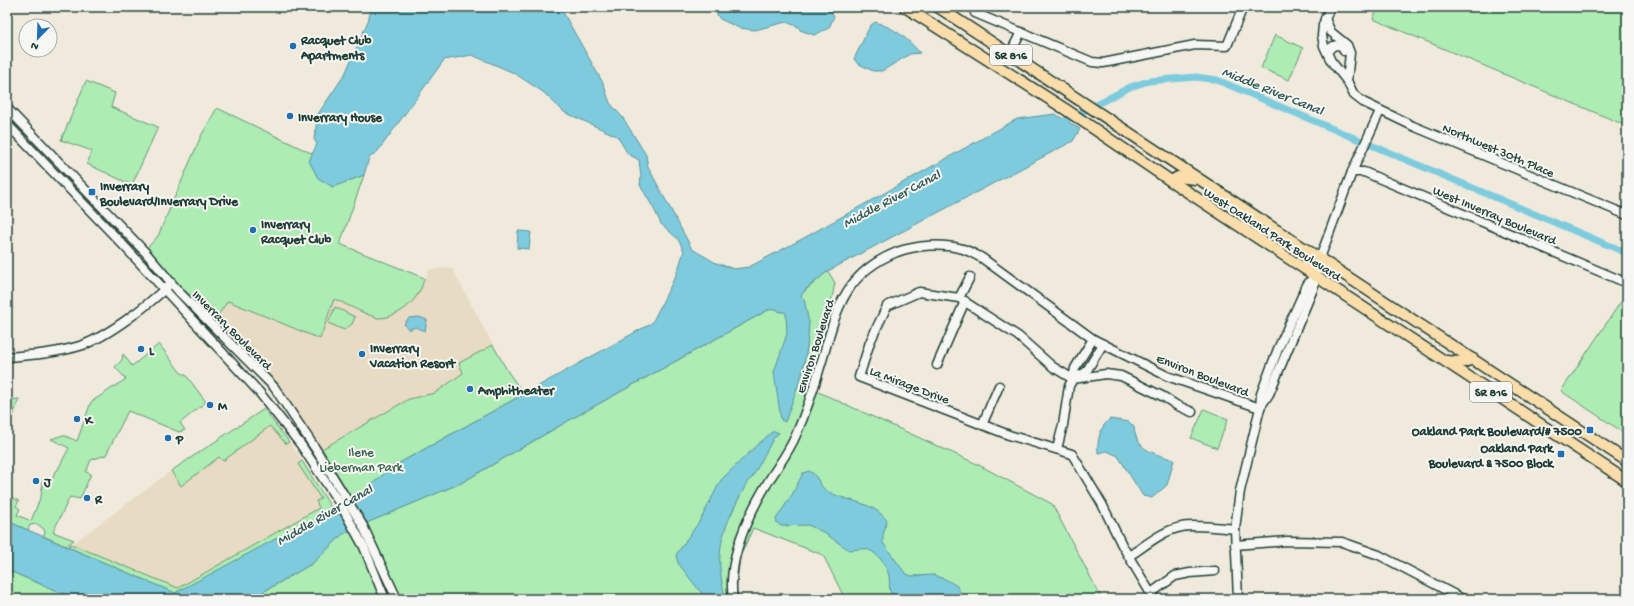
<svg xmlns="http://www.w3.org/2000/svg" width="1634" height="606" font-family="'Gochi Hand',sans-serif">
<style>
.built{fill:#e8dbc4}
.green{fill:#adecb3;stroke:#669474}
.water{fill:#7fcbde;stroke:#59929a}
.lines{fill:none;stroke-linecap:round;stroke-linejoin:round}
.canal{stroke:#7fcbde;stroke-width:7}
.minor-casing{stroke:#1f3d34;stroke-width:11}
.major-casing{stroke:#1f3d34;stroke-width:13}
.minor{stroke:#f6f6f2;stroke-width:8}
.major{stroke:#faddab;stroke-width:10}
.poi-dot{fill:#1f6fb2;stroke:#f6f6f2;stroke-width:1.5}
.labels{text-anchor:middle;stroke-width:4;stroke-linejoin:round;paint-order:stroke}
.shield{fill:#f6f6f2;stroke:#60746d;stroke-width:1}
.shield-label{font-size:12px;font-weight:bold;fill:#1f3d34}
.poi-label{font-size:13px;font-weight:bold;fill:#1f3d34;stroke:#f6f6f2;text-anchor:start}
.street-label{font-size:13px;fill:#1f3d34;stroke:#f6f6f2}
.park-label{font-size:13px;fill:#3b604d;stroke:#f6f6f2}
.water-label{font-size:14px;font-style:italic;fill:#325956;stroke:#f6f6f2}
</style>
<rect width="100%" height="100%" fill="#f0eadd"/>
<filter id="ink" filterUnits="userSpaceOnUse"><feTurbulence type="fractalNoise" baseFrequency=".025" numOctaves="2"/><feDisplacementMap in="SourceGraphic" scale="8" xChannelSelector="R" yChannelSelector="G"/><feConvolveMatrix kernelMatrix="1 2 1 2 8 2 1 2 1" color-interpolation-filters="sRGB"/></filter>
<g filter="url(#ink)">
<g class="built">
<polygon points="452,268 493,345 460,363 463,373 435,393 409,399 322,449 277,385 214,321 228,301 320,339 334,298 380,318 395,314 423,284 424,278 427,276 429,269"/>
<polygon points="264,409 299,455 334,512 294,529 175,593 68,547 171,471"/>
</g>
<g class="green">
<polygon points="1378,7 1627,7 1627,126 1373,19"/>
<polygon points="1275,35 1303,48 1289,80 1261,68"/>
<polygon points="86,81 115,93 111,107 158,127 132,185 87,164 92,151 61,140"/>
<path d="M217 108 313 154 309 161 332 187 364 175 340 244 424 278C421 298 401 317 380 318 374 319 342 302 334 299L320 339 228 301 214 321 184 290 147 248 158 236 201 136Z"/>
<path d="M828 271 835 283 814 390 977 464 1052 504 1102 599H845L823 555 753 528 740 557 735 599H251L313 563 343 534 366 523 461 483 573 418 768 310C792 307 809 286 828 271Z"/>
<polygon points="1624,297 1627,298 1627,435 1561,391"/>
<polygon points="335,307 355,317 352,324 344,330 328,323"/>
<polygon points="159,344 181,373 186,375 206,402 180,423 185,430 179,432 128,411 106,455 91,460 86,472 91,474 80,499 70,497 53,532 74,540 66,546 43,536 45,533 44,529 37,524 30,525 28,530 7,521 7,500 9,496 19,501 16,506 20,509 17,515 31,521 42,493 41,490 43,485 41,484 43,480 49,482 51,479 52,480 55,471 57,471 69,448 51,439 63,435 77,441 91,402 126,379 115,367 122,360 123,354 132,366"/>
<polygon points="493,345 508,372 524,394 394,466 354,502 322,449 409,399 435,393 463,373 459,363"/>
<polygon points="19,399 7,433 7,400"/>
<polygon points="264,409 289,442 286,444 270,426 223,461 219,457 181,486 171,471"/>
<polygon points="1204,409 1228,419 1217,448 1191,438"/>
<polygon points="302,461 334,512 175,593 68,547 71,544 178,588 319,508 316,501 321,499 298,464"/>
<polygon points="7,570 76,599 7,599"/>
</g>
<g class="water">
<polygon points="372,7 560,7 603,83 610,103 623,118 646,155 648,167 692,249 716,263 734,269 749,267 802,239 1017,119 1055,114 1080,129 1073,141 828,271 806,289 801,296 804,299 809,323 807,348 802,374 785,422 781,420 774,372 787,334 786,314 785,312 779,312 777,309 768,310 573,418 461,483 355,528 343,534 313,563 251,599 76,599 7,570 7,521 175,593 294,529 344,507 394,466 652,323 677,273 684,251 678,239 661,224 654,209 640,185 641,177 639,160 628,154 617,136 564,112 543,92 514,73 472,55 444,60 378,151 369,158 364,175 333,187 318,178 309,161 317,144 314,139 318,114 345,74 368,21"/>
<polygon points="712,7 828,7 834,16 829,28 814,35 800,30 799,27 786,22 755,30 739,28 720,19"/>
<path d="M875 22C896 29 906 37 920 53L910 54 882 71H873L857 63 854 59 870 26Z"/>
<polygon points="518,231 531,232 529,249 517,248"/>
<polygon points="419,317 427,320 425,331 415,327 409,330 404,324 409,318"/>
<path d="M1110 419 1129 422 1134 427C1136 451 1154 453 1174 460L1167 485 1152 498 1143 496 1118 456 1107 451 1098 453C1097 440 1100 427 1110 419Z"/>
<path d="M774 431 779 433 774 437 752 478 748 481C725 525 711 548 726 599H706L678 563 676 555 701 519 721 480 758 444C764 440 768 434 774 431Z"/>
<path d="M809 471C819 475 818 486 827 491 846 502 874 501 887 521L883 535V543L905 573 911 576 934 575 947 580 957 586 961 594V599H895C886 588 891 587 889 576 887 566 876 550 865 549 860 548 854 550 849 550L823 532 808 525 781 526 777 523 776 519 792 495 803 473Z"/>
</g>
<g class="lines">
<polyline class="canal" points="1059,124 1130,87 1149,81 1196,77 1217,80 1627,253"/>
<g class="minor-casing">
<g id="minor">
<polyline points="1330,7 1323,25 1322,36 1324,46 1331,61 1347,81 1354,95 1363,102 1413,126 1627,215"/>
<polyline points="975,13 1092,62 1103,63 1195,45 1227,46 1243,7"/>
<polyline points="1325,19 1331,32 1347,45 1350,53 1347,81"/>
<path d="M1327 52C1332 46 1335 43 1343 47L1344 51"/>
<polyline points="1010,54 1021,32"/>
<polyline points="7,108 146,253 180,293 274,387 315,448 363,526 397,599"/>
<polyline points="7,124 126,248 259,392 301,445 342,507 364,547 385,599"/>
<polyline points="1352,172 1364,172 1627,283"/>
<polyline points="959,298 970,277"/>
<path d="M7 357C32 355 58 353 83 345 109 335 147 306 168 286"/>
<polyline points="937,365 965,301"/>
<polyline points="1077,377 1086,372 1103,344"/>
<polyline points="1261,406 1269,394 1313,289 1320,258 1352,172 1380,111"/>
<polyline points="982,425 999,386"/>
<polyline points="1057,449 1063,425 1069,386 1073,379 1075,368 1093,339"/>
<polyline points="1235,545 1287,541 1342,542 1379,555 1463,599"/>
<path d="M1129 556C1145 546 1163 530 1182 527 1194 524 1222 528 1235 529"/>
<polyline points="1151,593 1175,576 1190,573 1215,571"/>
<path d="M733 599C727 560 748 515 768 482 777 467 789 452 796 435 806 412 814 388 821 364 836 313 842 274 897 252 917 245 942 243 963 249 969 251 976 255 982 258L1093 339 1167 376 1260 408"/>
<polyline points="1154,599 1122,545 1102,504 1072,454 1009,435 859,377 870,342 887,306 919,292 959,298 1018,336 1053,367 1073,379 1106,374 1121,376 1164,397 1176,405 1192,412"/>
<polyline points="1238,599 1235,529 1240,491 1260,408 1261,394 1278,349 1307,285 1315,275"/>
</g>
</g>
<g class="major-casing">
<g id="major">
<polyline points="905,7 1065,109 1171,181 1627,481"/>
<polyline points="938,7 1627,461"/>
<polyline points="1171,181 1178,177 1195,179"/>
<polyline points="1446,361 1464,362 1473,359"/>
</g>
</g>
<use href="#minor" class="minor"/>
<use href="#major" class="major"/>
</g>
</g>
<g class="poi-dot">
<circle cx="293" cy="46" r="4"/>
<circle cx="290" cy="116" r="4"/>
<rect x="88" y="188" width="8" height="8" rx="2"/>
<circle cx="253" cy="230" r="4"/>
<circle cx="141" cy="349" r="4"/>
<circle cx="362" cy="354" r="4"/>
<circle cx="470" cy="389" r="4"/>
<circle cx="210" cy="405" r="4"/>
<circle cx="77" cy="419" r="4"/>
<rect x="1586" y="426" width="8" height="8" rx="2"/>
<circle cx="168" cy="438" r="4"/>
<rect x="1557" y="450" width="8" height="8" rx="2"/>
<circle cx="36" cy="481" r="4"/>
<circle cx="87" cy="498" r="4"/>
</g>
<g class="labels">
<g class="shield">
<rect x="990" y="45" width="42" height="20" rx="3"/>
<rect x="1470" y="382" width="42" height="20" rx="3"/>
</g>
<g class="shield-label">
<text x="1011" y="59">SR 816</text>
<text x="1491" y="396">SR 816</text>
</g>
<g class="poi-label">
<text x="301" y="44">Racquet Club<tspan x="301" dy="15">Apartments</tspan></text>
<text x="298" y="121">Inverrary House</text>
<text x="100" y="190">Inverrary<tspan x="100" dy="15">Boulevard/Inverrary Drive</tspan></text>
<text x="261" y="228">Inverrary<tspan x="261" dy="15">Racquet Club</tspan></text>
<text x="370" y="352">Inverrary<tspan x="370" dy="15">Vacation Resort</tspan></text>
<text x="149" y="354">L</text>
<text x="478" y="394">Amphitheater</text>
<text x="218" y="410">M</text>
<text x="85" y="424">K</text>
<text x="1582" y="435" text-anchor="end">Oakland Park Boulevard/# 7500</text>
<text x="176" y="443">P</text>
<text x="1553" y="452" text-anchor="end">Oakland Park<tspan x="1553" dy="15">Boulevard &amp; 7500 Block</tspan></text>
<text x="44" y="486">J</text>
<text x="95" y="503">R</text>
</g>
<g class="street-label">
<text transform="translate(1499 149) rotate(23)" y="5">Northwest 30th Place</text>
<text transform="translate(1495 214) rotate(23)" y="5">West Inverray Boulevard</text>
<text transform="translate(1273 233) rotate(33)" y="5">West Oakland Park Boulevard</text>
<text transform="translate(233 329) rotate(45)" y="5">Inverrary Boulevard</text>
<text transform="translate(814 346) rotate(-72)" y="5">Environ Boulevard</text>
<text transform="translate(1203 374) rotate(21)" y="5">Environ Boulevard</text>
<text transform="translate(910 384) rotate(21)" y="5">La Mirage Drive</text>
</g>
<g class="park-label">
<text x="361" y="456">Ilene<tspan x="361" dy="15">Lieberman Park</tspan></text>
</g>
<g class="water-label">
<text transform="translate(1273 90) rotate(22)" y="5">Middle River Canal</text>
<text transform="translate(891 198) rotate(-28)" y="5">Middle River Canal</text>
<text transform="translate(324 514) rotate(-30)" y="5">Middle River Canal</text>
</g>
</g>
<rect width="1634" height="606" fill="none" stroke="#f6f6f2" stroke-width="24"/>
<rect x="12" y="12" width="1610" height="582" fill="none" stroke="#1f3d34" stroke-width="1.5" filter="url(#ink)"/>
<g transform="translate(38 38) rotate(203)"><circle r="19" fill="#f6f6f2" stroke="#a0aca6"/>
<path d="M0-3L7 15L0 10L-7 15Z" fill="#1f6fb2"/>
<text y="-6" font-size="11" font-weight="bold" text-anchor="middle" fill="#1f3d34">N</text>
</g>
</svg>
